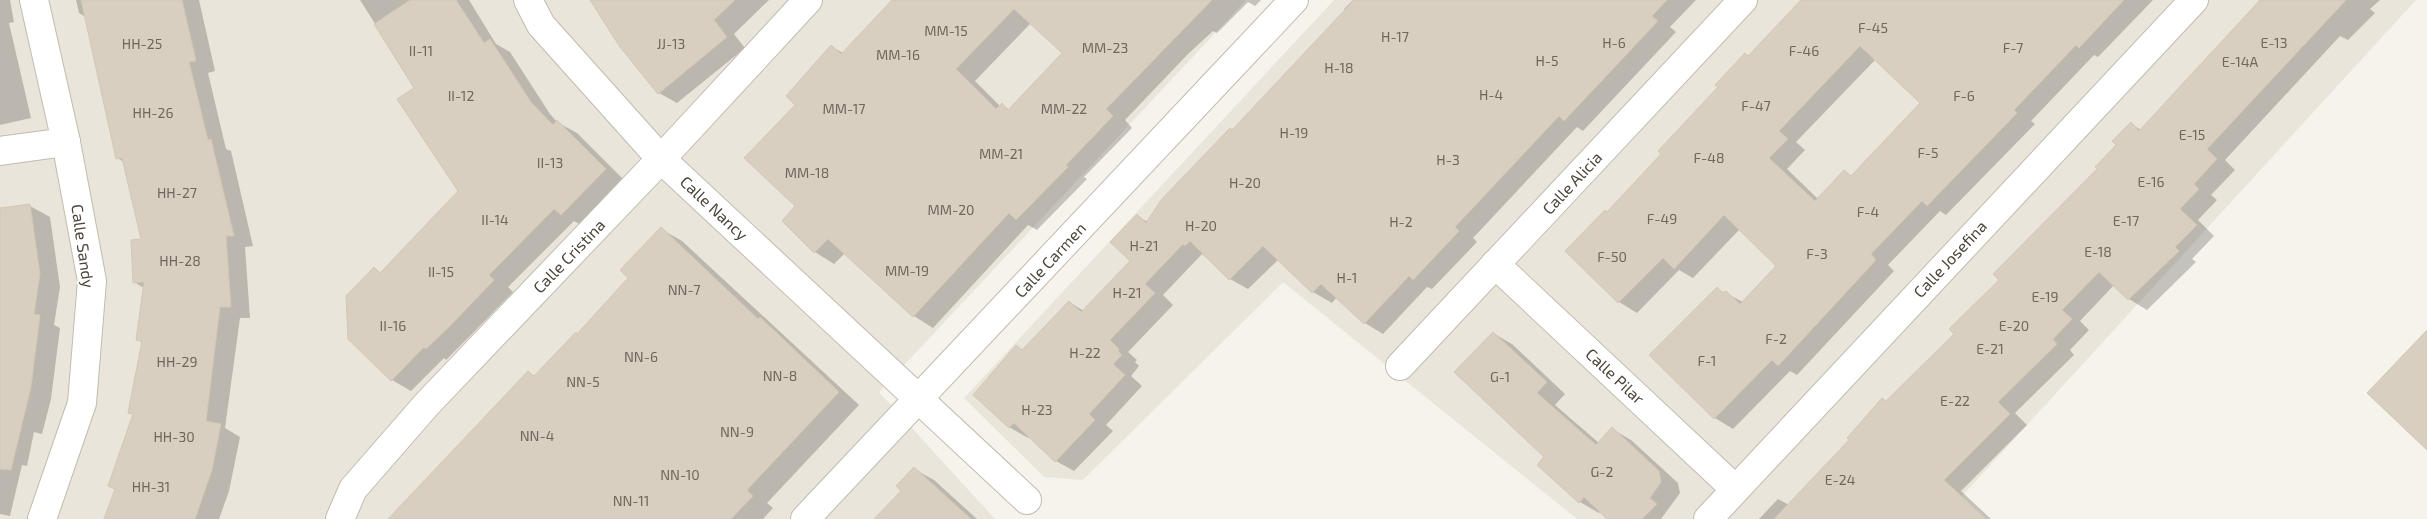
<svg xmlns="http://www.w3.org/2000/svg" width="2427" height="519" font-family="'Exo 2',sans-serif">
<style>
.residential{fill:#eae5da}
.shadow{fill:#0003;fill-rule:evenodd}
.building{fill:#d8cfc1;stroke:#d3c7b4;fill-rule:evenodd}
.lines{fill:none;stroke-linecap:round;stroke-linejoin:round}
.minor-casing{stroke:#c2bbae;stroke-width:30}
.minor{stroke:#fff;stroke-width:28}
.labels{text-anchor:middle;stroke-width:4;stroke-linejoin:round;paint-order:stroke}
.number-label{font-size:14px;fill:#6e675b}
.street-label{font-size:16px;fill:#4b4439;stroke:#fff}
</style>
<rect width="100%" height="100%" fill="#f6f3ec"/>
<g class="residential">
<polygon points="0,0 1246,0 879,392 995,519 0,519"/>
<polygon points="1334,0 2416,0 1941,519 1577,519 1283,282 1083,480 1044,477 964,398"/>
</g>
<g class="shadow">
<polygon points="0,0 10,0 14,22 9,23 31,118 0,125"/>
<polygon points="76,0 199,0 215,71 208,73 226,149 231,151 253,246 245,247 250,318 240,318 225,428 240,437 229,491 219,519 105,519 116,489 134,415 129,412 143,343 137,339 144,288 134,282 143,240 124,162 117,158 86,17 79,13"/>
<polygon points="360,0 469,0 496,44 510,52 550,114 557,122 577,133 625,181 581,225 574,221 508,287 513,292 470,336 446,360 444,358 411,391 392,380 374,269 382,273 459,192 416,88"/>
<polygon points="591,0 769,0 734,34 745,48 677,103 659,93"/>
<path d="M893 0H1261L1255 6 1248 2 1217 33 1213 31 1188 54 1125 120 1132 128 1084 177 1087 179 1037 230 1028 225 933 328 914 316 845 253 834 264 815 252 797 206V105L832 47 843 53ZM1031 23 1064 53 1010 110 1002 105 1000 106 975 81Z"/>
<polygon points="1353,0 1696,0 1670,27 1676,32 1583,131 1577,127 1473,238 1477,242 1432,289 1427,287 1383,334 1365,323 1337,297 1332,303 1313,292 1279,259 1248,289 1230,279 1202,254 1163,295 1173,305 1128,352 1137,360 1135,362 1139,366 1131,376 1142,386 1106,425 1113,431 1074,471 1056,461 1029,436 1028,438 1009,427 1017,347 1023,350 1069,302 1084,311 1132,261 1137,216 1148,222 1346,11 1344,9"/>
<path d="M1803 0H2153L2098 57 2094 55 2031 121 2035 124 1946 215 1940 211 1888 265 1894 271 1797 375 1790 371 1733 429 1715 418 1651 355 1717 289 1743 302 1778 266 1740 229 1693 278 1679 270 1637 313 1619 302 1566 251 1608 213ZM1876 59 1922 103 1852 176 1844 172 1818 199 1787 169 1805 150 1796 142Z"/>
<polygon points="2262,0 2380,0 2370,9 2375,13 2348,40 2340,36 2225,160 2235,170 2211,195 2217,200 2198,220 2214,236 2192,259 2196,262 2147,310 2129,299 2114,285 2080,321 2089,330 2070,350 2074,355 2015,413 2027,425 1961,491 1991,519 1759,519 1778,499 1789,505 1956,334 2099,169 2131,124 2141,130"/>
<polygon points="30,206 50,217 60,287 54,325 60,328 51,399 42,434 34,432 27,466 22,465 10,516 0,514 0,209"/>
<polygon points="661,229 682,241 859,405 767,503 773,508 763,519 391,519 528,373 535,377 577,335 630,278"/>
<polygon points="1493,333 1512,344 1565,394 1555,405 1599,443 1612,429 1631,440 1678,483 1680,493 1661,519 1609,519 1601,511 1599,513 1580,502 1546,457"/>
<polygon points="914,469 934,480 977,519 876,519 902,491"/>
</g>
<g class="building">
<polygon points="81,0 182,0 196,61 189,62 208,140 211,139 234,236 226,236 231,307 220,307 206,421 221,424 212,470 195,519 104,519 115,489 108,486 133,414 128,413 142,341 136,340 144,282 133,283 131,240 141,239 122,158 116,159"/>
<polygon points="410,0 456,0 484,43 490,39 531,102 553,125 557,120 606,169 561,215 554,209 489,275 494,280 451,325 426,349 424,347 391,381 348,339 346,296 374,267 380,273 458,191 397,99 414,88 374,24"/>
<polygon points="590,0 735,0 714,20 727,37 658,94 620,47"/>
<path d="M892 0H1212L1106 109 1113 116 1066 165 1068 167 1016 220 1009 213 913 317 828 239 814 253 782 221 795 206 744 158 795 105 786 96 831 45 841 54ZM1014 9 1062 53 1008 110 1002 103 996 109 956 69Z"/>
<polygon points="1354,0 1667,0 1652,16 1658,21 1564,121 1559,116 1455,227 1459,231 1413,280 1409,276 1364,324 1321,284 1312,293 1263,246 1229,280 1190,241 1185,246 1183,244 1145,284 1155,293 1110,340 1119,349 1118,351 1122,355 1113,364 1125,375 1089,414 1095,420 1055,462 1014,423 1009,428 973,395 1016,345 1022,350 1069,301 1081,312 1130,261 1110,242 1137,214 1146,223 1161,200 1230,128 1232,130"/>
<path d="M1801 0H2124L2079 48 2076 45 2014 110 2017 113 1927 206 1922 201 1871 254 1876 260 1778 366 1772 360 1714 419 1649 355 1717 287 1723 293 1726 291 1740 304 1776 266 1724 215 1674 269 1663 258 1618 303 1565 251 1605 210 1607 212 1661 154 1658 151 1718 87 1715 85 1745 53 1748 56ZM1860 46 1920 103 1851 176 1844 170 1815 201 1769 158 1788 139 1779 131Z"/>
<polygon points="2260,0 2346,0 2207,149 2217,159 2194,184 2199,189 2180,209 2197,225 2175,247 2179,251 2128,300 2099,272 2062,310 2072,319 2053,339 2057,344 1998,402 2010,414 1944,480 1986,519 1774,519 1849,440 1847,438 1882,398 1886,401 1954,334 1949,329 1999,280 1993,274 2097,169 2095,167 2116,145 2112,141 2131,122 2139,131"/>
<polygon points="30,204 40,274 34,314 40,315 31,387 11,470 0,469 0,208"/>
<polygon points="661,227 758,319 760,317 839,392 747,490 753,496 731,519 388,519 528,371 534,376 576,332 577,334 628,278 620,270"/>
<polygon points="2427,330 2427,450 2367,393"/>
<polygon points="1493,332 1547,382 1537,393 1596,445 1612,427 1659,471 1661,482 1650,498 1657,504 1642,519 1607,519 1584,497 1579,503 1537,465 1544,457 1454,372"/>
<polygon points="914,467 971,519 874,519 901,491 896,486"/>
</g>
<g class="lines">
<g class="minor-casing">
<g id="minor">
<polyline points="34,0 66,142 92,281 82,403 42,519"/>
<polyline points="528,0 541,25 661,159 1027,500"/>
<polyline points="0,151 66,142"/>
<polyline points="1495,264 1735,489"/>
<polyline points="1400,366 1743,0"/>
<polyline points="340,519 353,489 427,404 661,159 808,0"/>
<polyline points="805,519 1294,0"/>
<polyline points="1708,519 2194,0"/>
</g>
</g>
<use href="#minor" class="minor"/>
</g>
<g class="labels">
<g class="number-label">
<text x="1873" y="33">F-45</text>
<text x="946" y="36">MM-15</text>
<text x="1395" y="42">H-17</text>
<text x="1614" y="48">H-6</text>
<text x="2274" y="48">E-13</text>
<text x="142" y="49">HH-25</text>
<text x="671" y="49">JJ-13</text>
<text x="1105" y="53">MM-23</text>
<text x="2013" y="53">F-7</text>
<text x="421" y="56">II-11</text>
<text x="1804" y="56">F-46</text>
<text x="898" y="60">MM-16</text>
<text x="1547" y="66">H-5</text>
<text x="2240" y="67">E-14A</text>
<text x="1339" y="73">H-18</text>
<text x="1491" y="100">H-4</text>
<text x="461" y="101">II-12</text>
<text x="1964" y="101">F-6</text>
<text x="1756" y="111">F-47</text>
<text x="844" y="114">MM-17</text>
<text x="1064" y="114">MM-22</text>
<text x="153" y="118">HH-26</text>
<text x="1294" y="138">H-19</text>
<text x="2192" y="140">E-15</text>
<text x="1928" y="158">F-5</text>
<text x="1001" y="159">MM-21</text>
<text x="1709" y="163">F-48</text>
<text x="1448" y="165">H-3</text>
<text x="550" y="168">II-13</text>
<text x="807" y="178">MM-18</text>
<text x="2151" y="187">E-16</text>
<text x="1245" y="188">H-20</text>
<text x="177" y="198">HH-27</text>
<text x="951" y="215">MM-20</text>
<text x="1868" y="217">F-4</text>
<text x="1662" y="224">F-49</text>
<text x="495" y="225">II-14</text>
<text x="2126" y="226">E-17</text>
<text x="1401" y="227">H-2</text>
<text x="1201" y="231">H-20</text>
<text x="1144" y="251">H-21</text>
<text x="2098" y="257">E-18</text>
<text x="1817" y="259">F-3</text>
<text x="1612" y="262">F-50</text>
<text x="180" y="266">HH-28</text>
<text x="907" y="276">MM-19</text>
<text x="441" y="277">II-15</text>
<text x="1347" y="283">H-1</text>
<text x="684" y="295">NN-7</text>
<text x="1127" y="298">H-21</text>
<text x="2045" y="302">E-19</text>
<text x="393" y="331">II-16</text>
<text x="2014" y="331">E-20</text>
<text x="1776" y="344">F-2</text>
<text x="1990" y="354">E-21</text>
<text x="1085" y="358">H-22</text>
<text x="641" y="362">NN-6</text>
<text x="1707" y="366">F-1</text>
<text x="177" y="367">HH-29</text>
<text x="780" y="381">NN-8</text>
<text x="1500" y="382">G-1</text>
<text x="583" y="387">NN-5</text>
<text x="1955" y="406">E-22</text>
<text x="1037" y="415">H-23</text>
<text x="737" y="437">NN-9</text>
<text x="537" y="441">NN-4</text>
<text x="174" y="442">HH-30</text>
<text x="1602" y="477">G-2</text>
<text x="680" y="480">NN-10</text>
<text x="1840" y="485">E-24</text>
<text x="151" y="492">HH-31</text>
<text x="631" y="506">NN-11</text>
</g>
<g class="street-label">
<text transform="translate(1572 183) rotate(-47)" y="6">Calle Alicia</text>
<text transform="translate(714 208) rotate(43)" y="6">Calle Nancy</text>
<text transform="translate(83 246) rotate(82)" y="6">Calle Sandy</text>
<text transform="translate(569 256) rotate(-46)" y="6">Calle Cristina</text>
<text transform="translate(1950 259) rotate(-47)" y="6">Calle Josefina</text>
<text transform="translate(1050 260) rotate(-47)" y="6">Calle Carmen</text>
<text transform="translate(1615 376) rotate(43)" y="6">Calle Pilar</text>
</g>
</g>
</svg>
